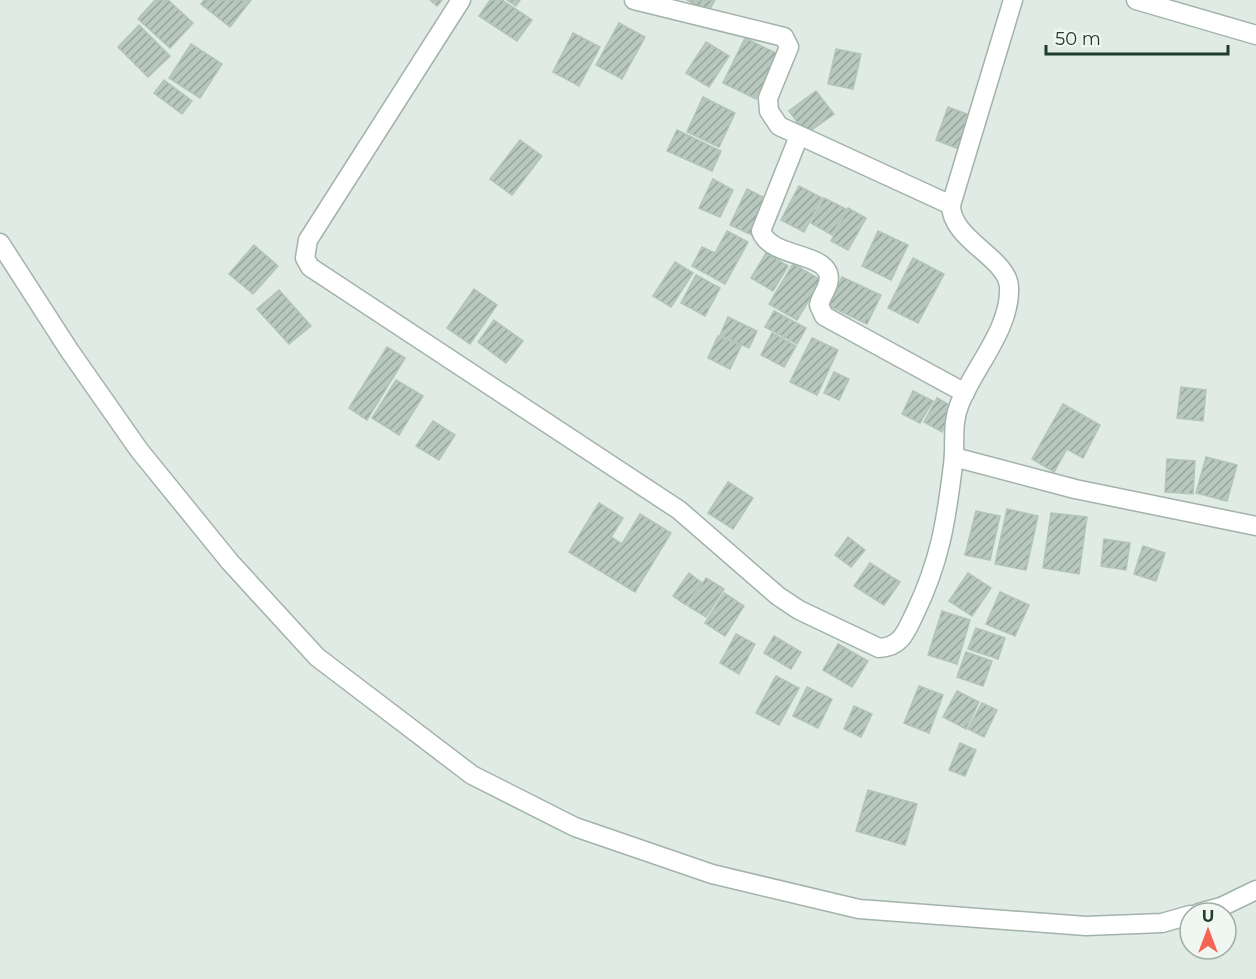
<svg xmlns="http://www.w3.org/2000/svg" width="1256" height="979" font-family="Montserrat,sans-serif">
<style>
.building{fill:url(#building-hatch);stroke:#b2c4ba;stroke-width:1.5}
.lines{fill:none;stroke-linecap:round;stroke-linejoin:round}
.minor-casing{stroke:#a2b3aa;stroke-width:21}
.minor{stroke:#fff;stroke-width:18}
</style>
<defs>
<pattern id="building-hatch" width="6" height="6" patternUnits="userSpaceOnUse" patternTransform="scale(1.5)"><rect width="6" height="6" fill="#b8c8bf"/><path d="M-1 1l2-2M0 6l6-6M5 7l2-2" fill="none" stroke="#95a49c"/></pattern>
</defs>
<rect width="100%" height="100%" fill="#dfebe4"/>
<g class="building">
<polygon points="155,0 168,0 193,23 170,48 138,19"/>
<polygon points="204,0 251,0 230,27 201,4"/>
<polygon points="430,0 442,0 437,6"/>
<polygon points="490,0 502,0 532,20 517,41 479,16"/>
<polygon points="507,0 520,0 516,6"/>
<polygon points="687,0 715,0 708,12"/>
<polygon points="619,23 645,37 622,79 596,65"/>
<polygon points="139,25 170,56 148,77 118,47"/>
<polygon points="573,33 600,47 579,86 553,72"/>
<polygon points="745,38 778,54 756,99 723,83"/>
<polygon points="706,42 729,56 709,87 686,73"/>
<polygon points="191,44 222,64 200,98 169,78"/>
<polygon points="836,49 861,54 853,89 828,84"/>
<polygon points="164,80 192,101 182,114 154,93"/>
<polygon points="816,91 834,114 806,134 789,111"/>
<polygon points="703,97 735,113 719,147 687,132"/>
<polygon points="948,107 972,116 959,149 936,140"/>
<polygon points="677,130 721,151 712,171 667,151"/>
<polygon points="520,140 542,156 512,195 490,179"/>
<polygon points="713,179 733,190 720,217 699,208"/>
<polygon points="799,186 822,198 804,232 781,220"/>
<polygon points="747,189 769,200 752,235 730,225"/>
<polygon points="824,198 846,209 832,235 811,223"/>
<polygon points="848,208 866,218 848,250 831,241"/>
<polygon points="727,231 748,242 725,284 692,266 702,247 715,253"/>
<polygon points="878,231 908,245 891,280 862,266"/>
<polygon points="254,245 278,266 253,294 229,274"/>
<polygon points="766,253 788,266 773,291 751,278"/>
<polygon points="913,258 944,274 918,323 888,308"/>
<polygon points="675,262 693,273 671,307 653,296"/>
<polygon points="793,264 821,280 797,320 769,304"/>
<polygon points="696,275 720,288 705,316 681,303"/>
<polygon points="842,277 881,295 867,324 829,306"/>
<polygon points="474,289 497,305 470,344 447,328"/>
<polygon points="279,290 311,326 289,344 257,309"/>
<polygon points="774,311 806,328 797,344 765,327"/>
<polygon points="728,317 757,331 749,348 720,335"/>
<polygon points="494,320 523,341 506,363 478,342"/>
<polygon points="772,333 796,346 784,367 761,355"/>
<polygon points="718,336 741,346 730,369 708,358"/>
<polygon points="812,338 838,350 817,395 790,382"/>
<polygon points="387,347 405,358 367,420 349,408"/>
<polygon points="834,372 849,379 839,400 824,393"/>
<polygon points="396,380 423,396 399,435 372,418"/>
<polygon points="1181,387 1206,390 1203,421 1177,418"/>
<polygon points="913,391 933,401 920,423 902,414"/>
<polygon points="937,398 955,408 942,432 924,422"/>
<polygon points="1063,404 1100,425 1083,458 1067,449 1054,472 1032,459"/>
<polygon points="433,421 455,435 439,460 416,446"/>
<polygon points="1206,457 1237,465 1227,501 1196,493"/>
<polygon points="1167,459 1195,461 1193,494 1165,492"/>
<polygon points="728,482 753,498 733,529 708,513"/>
<polygon points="599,503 623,518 611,537 622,544 640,514 671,533 635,592 569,552"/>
<polygon points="1007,509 1038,516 1026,570 995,564"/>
<polygon points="976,511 1000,516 990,560 965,555"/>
<polygon points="1051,513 1087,517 1079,574 1043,568"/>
<polygon points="848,537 865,550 851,567 835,555"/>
<polygon points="1104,539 1130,543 1126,570 1101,566"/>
<polygon points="1143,546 1165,553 1156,581 1134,574"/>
<polygon points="870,563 900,582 884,605 854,586"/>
<polygon points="689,573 702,583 686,605 673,596"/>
<polygon points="968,573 991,588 972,616 949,601"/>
<polygon points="706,578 724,589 706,617 688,606"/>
<polygon points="1000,592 1029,605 1015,636 986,624"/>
<polygon points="724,593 744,606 725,636 705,623"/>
<polygon points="942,611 970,620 957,664 928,655"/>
<polygon points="976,628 1005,638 998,659 968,649"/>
<polygon points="736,634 755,644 739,674 720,663"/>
<polygon points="774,636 801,652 791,669 764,653"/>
<polygon points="838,644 868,661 852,687 823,670"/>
<polygon points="966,652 992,661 983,686 957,677"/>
<polygon points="776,676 799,688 779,725 756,713"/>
<polygon points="919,686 943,695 929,733 904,723"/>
<polygon points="807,687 832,699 818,728 793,716"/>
<polygon points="957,691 979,702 966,729 943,717"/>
<polygon points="982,703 997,710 984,737 968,729"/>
<polygon points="854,706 872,714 861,737 844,729"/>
<polygon points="960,743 976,750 965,776 949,770"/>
<polygon points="868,790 917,804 905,845 856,831"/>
</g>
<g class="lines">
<g class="minor-casing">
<g id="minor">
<path d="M461 0 308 240 305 258 310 267 679 510 778 596 799 610 879 648C902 647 906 631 915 613 940 561 946 522 953 465 956 444 951 424 960 403 975 366 1011 328 1009 287 1008 258 951 240 951 205L1013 0"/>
<polyline points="634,0 784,37 789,47 768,98 769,111 779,126 951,205"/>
<polyline points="1136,0 1256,35"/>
<path d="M799 136 761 231C770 257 820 252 828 273 832 284 821 295 819 305L824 316 965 393"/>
<polyline points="0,243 69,350 139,450 230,562 317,657 472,775 575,827 712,874 859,909 1086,926 1162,923 1190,915"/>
<polyline points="954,457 1075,489 1256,526"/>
<polyline points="1199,913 1221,907 1256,890"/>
</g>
</g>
<use href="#minor" class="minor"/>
</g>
<g transform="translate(1208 931)"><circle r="28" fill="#f0f7f2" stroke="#9daca4" stroke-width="1.5"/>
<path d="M0-4.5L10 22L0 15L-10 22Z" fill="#f46554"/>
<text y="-9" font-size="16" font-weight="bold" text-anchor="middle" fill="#203b30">U</text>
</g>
<path d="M1046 45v9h182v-9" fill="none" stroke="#203b30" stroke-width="3"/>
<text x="1055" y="45" font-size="18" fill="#203b30" stroke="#f0f7f2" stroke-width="4.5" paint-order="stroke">50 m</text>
</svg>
